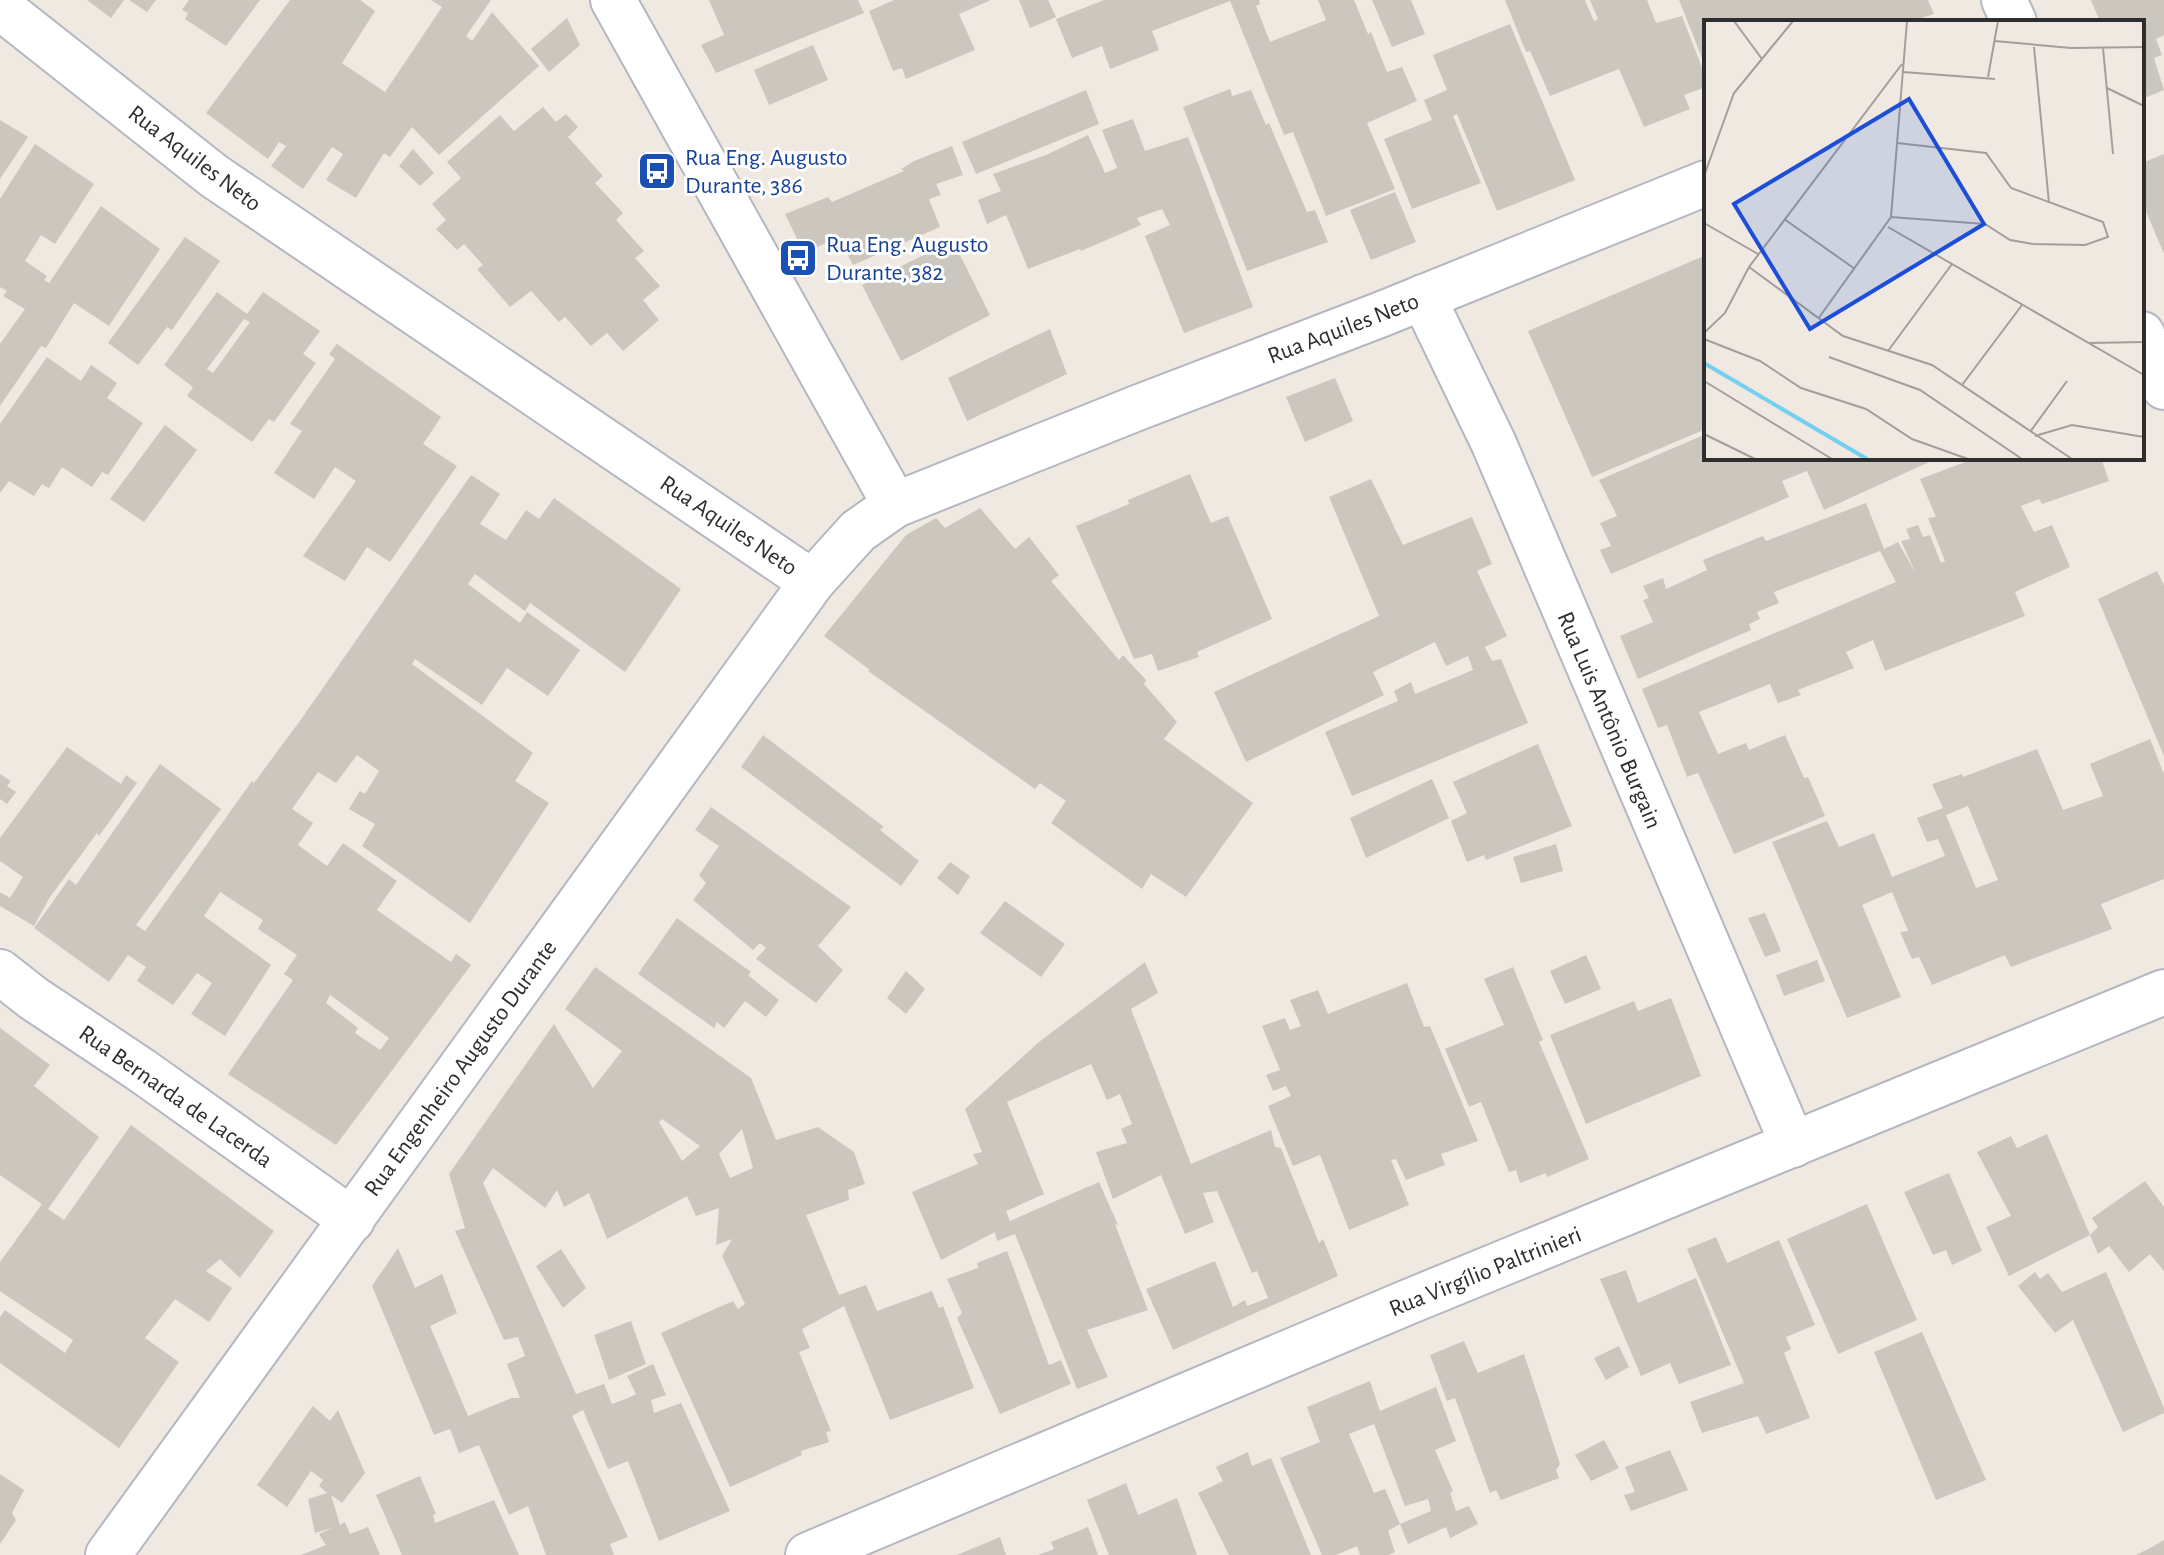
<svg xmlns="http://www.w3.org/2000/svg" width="2164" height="1555" font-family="'Alegreya Sans',sans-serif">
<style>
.building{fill:#cbc7bf;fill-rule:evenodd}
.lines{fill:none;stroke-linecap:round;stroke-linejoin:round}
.minor-casing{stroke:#b4b7c1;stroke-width:48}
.minor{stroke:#fff;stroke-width:44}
.labels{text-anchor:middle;stroke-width:6;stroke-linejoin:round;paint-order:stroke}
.transit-label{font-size:24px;fill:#164399;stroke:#fff;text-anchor:start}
.street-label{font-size:24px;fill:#2e2e2e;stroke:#fff}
.inset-river{fill:none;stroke:#75cff0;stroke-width:4}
.inset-road{fill:none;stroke:#a29e99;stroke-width:2}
.view{fill:#1d4ed8;fill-opacity:0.15;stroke:#1d4ed8;stroke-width:4}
.inset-edge{fill:none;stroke:#2e2e2e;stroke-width:4}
</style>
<rect width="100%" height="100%" fill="#efe9e1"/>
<g class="building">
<polygon points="87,0 124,0 111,18"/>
<polygon points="129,0 156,0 147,12"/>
<polygon points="189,0 260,0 226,46 185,19 188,13 182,10"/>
<polygon points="290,0 360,0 375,11 342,63 385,92 442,7 431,0 491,0 466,36 472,41 492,12 539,66 439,155 412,127 390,157 384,153 356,198 326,180 343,154 332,147 303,189 271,166 286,146 279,142 268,159 206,113"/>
<polygon points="709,0 858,0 864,13 716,73 701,45 724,35"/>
<polygon points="894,0 991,0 959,14 975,50 906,79 902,68 893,71 869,11"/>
<polygon points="1019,0 1048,0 1056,17 1030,28"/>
<polygon points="1104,0 1259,0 1260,4 1256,6 1270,42 1326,20 1318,0 1354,0 1368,34 1371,32 1387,72 1402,67 1417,101 1367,123 1395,189 1326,216 1293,132 1284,135 1230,1 1152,31 1159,50 1110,69 1102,46 1072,58 1056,19"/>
<polygon points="1372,0 1411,0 1425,34 1392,47"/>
<polygon points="1505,0 1585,0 1594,21 1598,19 1590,0 1647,0 1656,23 1682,16 1706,78 1706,87 1684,95 1690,109 1644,127 1619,69 1550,96 1530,51 1526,52"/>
<polygon points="1679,0 1928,0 1934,14 1909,22 1706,22 1706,68"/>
<polygon points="2091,0 2164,0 2164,35 2156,39 2162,55 2154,58 2164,90 2142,99 2142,22 2100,22"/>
<polygon points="567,18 580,45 549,72 531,49"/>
<polygon points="1510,24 1575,180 1497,211 1457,114 1453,116 1481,183 1412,209 1384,139 1432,120 1424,100 1447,90 1433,55"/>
<polygon points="813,45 828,80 769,105 754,70"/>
<polygon points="1230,89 1232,96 1251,90 1266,125 1269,123 1307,212 1315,210 1328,242 1247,271 1183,107"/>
<polygon points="1086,90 1099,124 976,174 962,142"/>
<polygon points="543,107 556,122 566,114 578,127 568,137 603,176 595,183 623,213 616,220 644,251 635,258 660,286 643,300 659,320 623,351 607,333 591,346 565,317 559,322 531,291 510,307 477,269 483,265 464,244 457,250 436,229 446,220 432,204 461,178 447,162 500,115 514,131"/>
<polygon points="1133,119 1145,151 1188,137 1253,307 1184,333 1145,236 1170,225 1162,209 1137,218 1141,225 1081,251 1080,249 1028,269 1006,215 987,224 978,200 1001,191 993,174 1046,155 1088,135 1105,173 1117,168 1102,130"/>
<polygon points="0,120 28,137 0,179"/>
<polygon points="35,144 94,184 55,244 41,235 25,261 47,276 44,280 49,283 101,206 160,249 109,326 74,303 46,348 41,346 0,406 0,344 25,309 3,296 7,291 0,287 0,199"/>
<polygon points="952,146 963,175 936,184 941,195 929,199 940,227 853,265 839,237 804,253 785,214 828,197 832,202 904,171 901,169 914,161"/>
<polygon points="413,149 434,173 420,186 399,166"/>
<polygon points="2164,154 2164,254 2142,202 2142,163"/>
<polygon points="1395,192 1416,242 1371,260 1350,210"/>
<polygon points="185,237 220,261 172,330 167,327 138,365 108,343"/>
<polygon points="953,241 990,315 901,361 862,285"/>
<polygon points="1706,255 1706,429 1592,477 1528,331"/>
<path d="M217 292 247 314 263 292 320 331 303 354 316 363 274 422 269 419 252 442 187 396 193 387 164 365ZM244 319 250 322 213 373 207 369Z"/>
<polygon points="1050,329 1067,374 967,421 948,378"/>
<polygon points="337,344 441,417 423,444 457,466 390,562 367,547 345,581 303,556 356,481 335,467 314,499 274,473 302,431 290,424 335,359 329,354"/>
<polygon points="47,357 81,381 91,365 117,383 107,398 143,423 108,475 102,472 92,487 62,467 49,488 42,484 34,496 9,481 0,493 0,424"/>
<polygon points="1335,378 1353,421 1305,442 1286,397"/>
<polygon points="165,425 197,450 144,522 110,499"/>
<polygon points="1706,434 1706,458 1938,458 1824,510 1807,471 1782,481 1789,497 1611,574 1600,550 1611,546 1600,523 1617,516 1599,480"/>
<polygon points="1976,458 2101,458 2109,481 2042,504 2039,499 2021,506 2034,532 2052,525 2070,567 2015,592 2025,616 1885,671 1873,640 1846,652 1854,668 1798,690 1801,695 1778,703 1770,684 1699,712 1718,754 1746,743 1749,750 1785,735 1804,778 1808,777 1825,816 1734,854 1698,773 1687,777 1667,725 1658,728 1642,689 1896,582 1880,551 1774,592 1779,603 1757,612 1760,619 1749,624 1751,630 1638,679 1620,636 1653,622 1643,600 1649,598 1643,586 1663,578 1666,589 1707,570 1703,560 1763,536 1766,541 1866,503 1884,549 1898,542 1916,574 1901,541 1910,539 1906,529 1918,525 1923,537 1930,535 1941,563 1945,561 1928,518 1936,517 1920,479"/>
<polygon points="1190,474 1211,523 1228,516 1272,619 1197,652 1199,657 1158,671 1152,654 1134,659 1076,526 1129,504 1128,500"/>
<path d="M471 475 500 494 480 524 506 540 526 510 539 519 554 498 681 589 625 672 530 603 525 611 475 574 468 584 520 623 527 612 580 650 548 696 507 668 482 705 415 659 412 664 533 753 515 781 549 803 470 923 362 846 375 824 349 809 360 791 365 794 379 771 357 755 336 783 318 772 292 809 313 823 298 845 327 866 343 843 397 881 377 910 451 962 456 954 471 965 336 1145 228 1074 293 980 284 974 297 955 258 929 263 920 220 892 204 916 271 965 225 1036 191 1014 212 983 197 973 173 1005 137 981 146 967 128 955 109 982 34 928 69 879 76 885 160 764 221 809 136 925 145 931 252 781 254 783 302 718ZM330 995 389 1038 380 1050 355 1033 358 1028 326 1003Z"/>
<polygon points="1371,479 1403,545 1472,517 1492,564 1477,571 1507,636 1485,647 1492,661 1501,659 1528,723 1352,796 1325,732 1398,701 1394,691 1411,682 1415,694 1473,670 1468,656 1446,666 1435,642 1373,672 1384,695 1246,762 1214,692 1379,616 1329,497"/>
<polygon points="980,508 1015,549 1029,537 1059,575 1051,581 1119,660 1123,655 1146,680 1144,684 1177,722 1164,739 1253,803 1186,897 1151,874 1142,889 1051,823 1066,801 1040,783 1035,789 868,671 870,670 824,636 906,535 936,518 945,528"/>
<polygon points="2157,571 2164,585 2164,756 2098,599"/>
<polygon points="763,735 884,827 880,830 919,861 901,886 741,767"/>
<path d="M2150 739 2164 774V879L2101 904 2112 929 2011 967 2005 955 1932 985 1919 957 1912 959 1900 932 1908 931 1892 892 1862 905 1901 997 1847 1018 1772 842 1827 821 1839 847 1874 833 1892 877 1945 856 1938 839 1927 842 1917 818 1943 808 1932 784 1962 774 1963 777 2037 749 2063 810 2103 796 2090 764ZM1968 806 1998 880 1976 888 1946 815Z"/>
<polygon points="1538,744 1572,826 1486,860 1484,855 1467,862 1451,821 1467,813 1453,782"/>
<polygon points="67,747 121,784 126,775 137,783 99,836 97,833 50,897 34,926 0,906 0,892 10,898 23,877 0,861 0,838"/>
<polygon points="0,774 11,781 7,786 16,792 7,804 0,799"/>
<polygon points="1432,779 1449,818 1366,858 1350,818"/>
<polygon points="711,807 851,907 818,946 843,970 816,1003 756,959 766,948 760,943 753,950 693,900 706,883 699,875 719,846 695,830"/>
<polygon points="1556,844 1563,871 1521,883 1513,857"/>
<polygon points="950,862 970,876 958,895 937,878"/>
<polygon points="1005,901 1065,944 1041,977 980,933"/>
<polygon points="1765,913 1781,951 1765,957 1748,918"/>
<polygon points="677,918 751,972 748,975 779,1000 766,1017 745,1001 724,1028 717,1022 714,1028 638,974"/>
<polygon points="1586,955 1601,989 1565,1004 1550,971"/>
<polygon points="1817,960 1825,981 1784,996 1776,975"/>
<polygon points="1145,962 1158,993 1131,1009 1191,1164 1271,1130 1275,1147 1281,1148 1319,1243 1323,1239 1338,1276 1173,1350 1146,1289 1215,1261 1233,1307 1245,1300 1247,1306 1268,1298 1257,1271 1252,1273 1217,1191 1203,1193 1214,1222 1185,1234 1161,1175 1113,1199 1096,1152 1127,1143 1121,1129 1132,1124 1120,1094 1107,1100 1091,1064 1007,1102 1044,1194 1006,1211 1010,1221 1099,1182 1118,1225 1115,1224 1148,1310 1087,1330 1108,1377 1077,1389 1015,1234 997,1241 995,1232 941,1260 912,1192 978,1164 973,1154 982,1152 965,1109 1039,1042"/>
<path d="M595 967 751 1078 776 1140 818 1127 854 1152 865 1184 848 1190 849 1200 806 1215 839 1295 866 1285 877 1311 932 1291 939 1308 943 1306 974 1388 890 1420 844 1306 802 1329 810 1348 799 1352 831 1431 826 1432 829 1442 801 1451 802 1455 730 1487 661 1333 733 1301 738 1309 745 1304 722 1256 732 1239 716 1245 719 1208 696 1216 687 1196 607 1239 589 1193 564 1207 557 1190 545 1208 493 1168 483 1183 576 1394 604 1384 612 1404 628 1398 636 1394 627 1376 653 1364 666 1395 651 1400 654 1413 681 1403 730 1511 659 1541 628 1461 608 1469 583 1410 572 1416 628 1537 610 1544 614 1555H546L528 1506 509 1515 479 1445 459 1453 450 1429 434 1435 372 1286 398 1248 415 1288 442 1274 457 1313 430 1326 468 1416 512 1398H520L507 1364 525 1356 518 1337 504 1340 455 1231 465 1228 449 1174 554 1024 593 1088 622 1051 565 1009ZM662 1119 700 1146 682 1161 659 1122ZM742 1129 753 1168 730 1178 719 1154Z"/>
<polygon points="1513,967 1543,1040 1539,1042 1589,1159 1547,1177 1546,1173 1520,1183 1516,1170 1509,1172 1481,1102 1469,1107 1445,1049 1504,1025 1484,979"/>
<polygon points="906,971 925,989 906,1014 887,998"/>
<polygon points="1407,983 1424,1027 1430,1026 1478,1141 1441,1154 1445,1165 1406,1180 1396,1159 1391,1160 1409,1205 1349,1230 1320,1155 1293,1166 1268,1106 1291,1096 1286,1086 1273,1091 1266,1075 1280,1070 1262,1026 1285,1018 1290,1030 1301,1026 1290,1000 1318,990 1328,1014"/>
<polygon points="1671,998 1701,1076 1586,1124 1550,1035 1634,1001 1638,1011"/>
<polygon points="0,1028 50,1065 34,1086 99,1137 48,1209 64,1220 131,1125 274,1231 240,1278 220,1259 206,1271 232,1288 209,1322 175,1299 145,1338 179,1362 119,1448 0,1363 0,1317 5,1310 65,1353 73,1340 0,1291 0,1262 42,1204 0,1175"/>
<polygon points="2047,1134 2090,1235 2009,1276 1986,1227 2011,1216 1977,1152 2011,1136 2017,1148"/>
<polygon points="1949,1173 1982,1251 1952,1265 1946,1250 1933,1255 1904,1192"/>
<polygon points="2145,1181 2164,1207 2164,1271 2150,1254 2129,1272 2109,1246 2098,1254 2090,1235 2098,1227 2092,1218"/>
<polygon points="1867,1204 1917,1320 1838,1354 1787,1239"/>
<polygon points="1716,1237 1727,1263 1779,1240 1815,1325 1786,1337 1791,1349 1784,1353 1810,1418 1766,1434 1758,1416 1702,1433 1690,1402 1744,1383 1687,1249"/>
<polygon points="561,1249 586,1288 563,1308 536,1266"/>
<polygon points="1007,1251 1049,1365 1061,1360 1071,1384 1000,1414 957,1318 962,1313 947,1279 978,1268 977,1263"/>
<polygon points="1626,1270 1638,1303 1696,1278 1731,1365 1679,1384 1670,1363 1641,1376 1600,1279"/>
<polygon points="2035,1272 2040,1279 2048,1273 2062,1292 2106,1272 2164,1408 2164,1413 2123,1432 2073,1320 2055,1333 2018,1286"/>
<polygon points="631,1321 646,1364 609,1380 594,1335"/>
<polygon points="1922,1332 1986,1480 1936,1500 1874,1352"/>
<polygon points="1464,1341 1478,1373 1524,1354 1560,1464 1556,1470 1559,1478 1501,1500 1496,1490 1490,1493 1455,1398 1447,1401 1430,1355"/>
<polygon points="1619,1346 1629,1367 1606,1380 1594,1358"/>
<path d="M1370 1381 1380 1411 1436 1387 1456 1441 1435 1450 1453 1491 1450 1493 1456 1511 1469 1506 1478 1524 1450 1538 1446 1527 1408 1544 1400 1524 1388 1531 1395 1552 1389 1555H1360L1357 1546 1336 1555H1322L1280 1458 1320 1442 1307 1407ZM1374 1424 1405 1506 1428 1499 1431 1511 1400 1524 1385 1489 1374 1493 1349 1434Z"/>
<polygon points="313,1406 330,1421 338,1410 365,1473 342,1503 331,1495 340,1525 345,1522 350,1534 368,1527 380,1555 301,1555 326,1545 319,1534 332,1528 315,1533 308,1499 327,1493 319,1486 323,1480 311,1471 287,1507 257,1485"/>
<polygon points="1604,1440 1619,1468 1591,1481 1575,1455"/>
<polygon points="1670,1450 1688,1490 1631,1511 1624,1495 1635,1492 1625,1467"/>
<polygon points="1248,1452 1252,1466 1271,1458 1311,1555 1229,1555 1198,1493 1223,1481 1216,1467"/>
<polygon points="0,1474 24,1490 12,1513 16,1520 0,1544"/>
<polygon points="420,1476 436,1514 433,1515 435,1523 494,1500 519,1555 402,1555 376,1495"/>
<polygon points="1126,1483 1138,1515 1177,1498 1197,1555 1109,1555 1087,1500"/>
<polygon points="1088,1527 1098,1555 1038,1555 1054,1549 1051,1542"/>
<polygon points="1000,1537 1006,1555 957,1555 969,1550"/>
<polygon points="2164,1540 2164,1555 2136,1555 2152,1547"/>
</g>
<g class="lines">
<g class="minor-casing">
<g id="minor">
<polyline points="613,0 895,505"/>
<polyline points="2004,0 2014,22"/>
<polyline points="0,7 214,176 812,582 858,531 895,505 1137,408 1382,314 1706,183"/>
<polyline points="1423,297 1494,444 1793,1145"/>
<polyline points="2142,334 2164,387"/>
<polyline points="0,972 33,998 141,1070 352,1220"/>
<polyline points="108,1555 812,582"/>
<polyline points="808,1555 1408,1302 2164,992"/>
</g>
</g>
<use href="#minor" class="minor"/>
</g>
<defs>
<g id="bus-square" transform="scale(2)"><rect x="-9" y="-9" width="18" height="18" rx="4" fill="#1a4fb4" stroke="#fff"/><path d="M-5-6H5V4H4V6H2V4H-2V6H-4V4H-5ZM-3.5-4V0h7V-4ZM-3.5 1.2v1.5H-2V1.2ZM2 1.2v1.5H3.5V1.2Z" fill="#fff"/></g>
</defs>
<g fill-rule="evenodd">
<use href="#bus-square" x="657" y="171"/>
<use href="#bus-square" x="798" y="258"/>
</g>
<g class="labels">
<g class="transit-label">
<text x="685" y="165">Rua Eng. Augusto<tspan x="685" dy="28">Durante, 386</tspan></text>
<text x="826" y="252">Rua Eng. Augusto<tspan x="826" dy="28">Durante, 382</tspan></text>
</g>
<g class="street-label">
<text transform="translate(195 158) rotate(37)" y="8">Rua Aquiles Neto</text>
<text transform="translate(1343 328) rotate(-21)" y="8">Rua Aquiles Neto</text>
<text transform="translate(729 525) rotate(34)" y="8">Rua Aquiles Neto</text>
<text transform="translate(1610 720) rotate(67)" y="8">Rua Luis Antônio Burgain</text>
<text transform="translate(460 1068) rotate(-54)" y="8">Rua Engenheiro Augusto Durante</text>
<text transform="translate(176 1096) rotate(35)" y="8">Rua Bernarda de Lacerda</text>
<text transform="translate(1485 1271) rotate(-22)" y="8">Rua Virgílio Paltrinieri</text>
</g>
</g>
<g transform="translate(1704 20)">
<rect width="440" height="440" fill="#efe9e1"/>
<path class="inset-river" d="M0 343 163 439"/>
<path class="inset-road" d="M30 1 58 39M291 21 367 28 440 27M330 27 345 183M399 28 409 134M199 52 291 59M284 57 294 1M403 68 440 86M0 156 30 73 89 1M187 197 203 1M80 199 151 249M0 203 54 234M184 207 440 355M45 247 139 316 228 345 368 439M114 299 187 197 281 204 306 220 329 224 381 225 404 217 399 202 307 168 282 133 193 123M0 313 21 293 45 247 198 44M0 319 56 341 97 368 162 389 208 419 264 439M384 323 440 322M184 331 248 244M125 337 216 370 318 439M0 361 128 439M258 365 318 285M326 412 363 361M0 414 51 439M331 416 368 405 440 417"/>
<path class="view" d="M205 79 280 204 106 309 30 184Z"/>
<rect width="440" height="440" class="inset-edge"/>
</g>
</svg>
